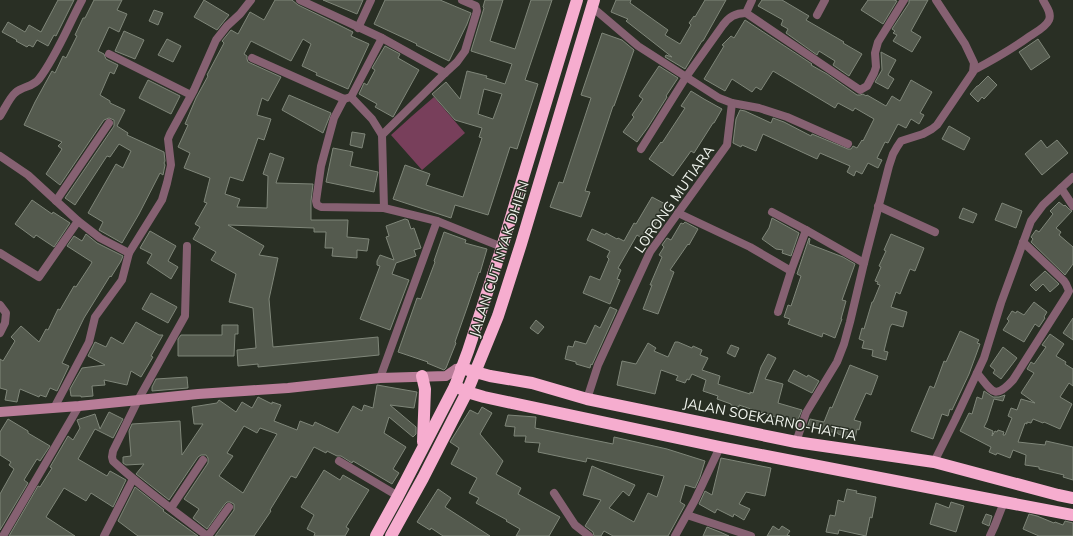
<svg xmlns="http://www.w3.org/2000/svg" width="1073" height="536" font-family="Mulish,sans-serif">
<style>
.green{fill:#783f5b}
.building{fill:#545a4e;stroke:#7f8679;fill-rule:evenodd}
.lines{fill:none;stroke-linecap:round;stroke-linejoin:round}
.street{stroke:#866172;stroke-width:8}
.secondary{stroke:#b87d98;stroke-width:10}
.highway{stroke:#f6adcf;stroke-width:12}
.labels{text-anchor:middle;stroke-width:3;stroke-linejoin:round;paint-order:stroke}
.street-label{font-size:14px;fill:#eff3ec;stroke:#292f24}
</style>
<rect width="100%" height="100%" fill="#292f24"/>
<polygon class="green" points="434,97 465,133 422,170 391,135 412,116 430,136 412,116"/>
<g class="building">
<polygon points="58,0 74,0 56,36 54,35 48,46 37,40 33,47 29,45 27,47 16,41 17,40 2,32 8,22 25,32 29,25 41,32"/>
<polygon points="94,0 122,0 117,10 127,14 119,32 109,27 98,51 104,54 106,59 118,65 114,74 110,72 100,95 110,101 110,103 125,110 117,126 128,133 127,135 164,152 165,161 164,163 165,165 163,175 160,173 139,214 122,243 99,230 103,222 88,213 116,164 123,168 131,151 119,144 110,157 107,156 75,205 65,198 114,126 114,120 109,118 104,120 60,185 46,174 62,149 58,146 62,142 24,125 35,102 52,71 55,73 63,56 66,58 77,36 75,35 83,18 85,18"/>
<polygon points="204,0 229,15 217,30 194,17"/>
<polygon points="275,0 292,0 298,5 329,20 353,32 351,36 369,44 348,89 316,75 317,73 302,66 311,44 303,39 291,61 251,41 244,54 247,56 247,59 248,62 281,77 268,101 262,98 257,115 271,119 264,140 258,138 243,181 230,177 225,194 240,199 237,207 267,208 268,176 263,174 270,153 284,158 276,183 313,184 311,201 311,220 348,220 347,237 369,239 367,251 357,250 357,258 332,256 333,248 325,248 326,232 314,232 314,228 228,225 264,246 259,255 278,258 269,299 273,347 378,337 379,355 258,367 258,364 238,366 237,350 256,348 253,308 229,302 236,274 211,260 216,252 193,239 200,227 195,224 207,203 204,202 210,178 184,168 190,153 178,147 188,125 185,124 196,98 208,76 207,75 224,43 222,41 231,30 238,34 250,12 264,20"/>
<polygon points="323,0 363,0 357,14"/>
<polygon points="385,0 440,0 471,13 467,24 449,61 416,45 417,44 374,24"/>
<path d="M485 0H503L490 41 515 49 531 0H552L525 80 538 84 517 149 510 147 488 215 455 205 451 218 393 199 405 165 430 174 426 185 463 197 482 138 479 137 482 128 455 120 432 94 446 82 460 99 467 71 487 76 486 78 505 84 512 64 471 51 484 8 483 7ZM484 89 502 94 493 119 478 114Z"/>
<polygon points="616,0 631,0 630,3 668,30 665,35 680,44 691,25 689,23 694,16 695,17 705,0 726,0 703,41 702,41 685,69 665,57 666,55 672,57 626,21 628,19 611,12"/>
<polygon points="762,0 782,0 809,16 806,20 844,42 843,43 862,54 849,76 833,65 835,61 819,51 817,55 786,33 788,29 781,25 783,20 758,6"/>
<polygon points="868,0 894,0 897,1 883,24 861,10"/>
<polygon points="909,0 928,0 911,31 921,37 912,52 893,41 897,35 893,33 895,31 892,29 909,3"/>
<polygon points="154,10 163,13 158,25 149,21"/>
<polygon points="745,20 812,64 811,65 827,74 857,95 860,95 863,94 866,96 867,95 886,106 892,96 900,101 911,80 932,92 920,113 924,115 919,124 911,119 906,128 898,124 888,143 885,142 877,158 882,160 878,168 868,163 862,174 856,171 854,176 847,172 850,166 820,153 817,159 763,134 756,151 742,145 741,147 733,143 736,119 740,110 745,111 771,123 773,118 784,122 811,136 812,134 848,149 851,149 853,146 857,148 862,140 863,141 874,119 855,108 853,111 838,103 835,108 773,71 761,90 756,87 752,92 732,79 725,91 704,79 724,46 722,45 731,36 734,38"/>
<polygon points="124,31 144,40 135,59 115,51"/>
<polygon points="602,33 622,40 634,50 614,106 613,106 585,191 590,192 581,217 550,207 559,182 563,183 591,98 581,95"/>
<polygon points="167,39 181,46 173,62 158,55"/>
<polygon points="1038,39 1050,57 1031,70 1019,52"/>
<polygon points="385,46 400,54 398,58 419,70 393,117 375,107 377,104 359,94 364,83 367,85 375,70 372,68"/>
<polygon points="881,52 896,60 888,75 894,79 888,89 875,82 882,70"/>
<polygon points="659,66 678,78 666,96 667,97 648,127 637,142 623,132 634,117 632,115 643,99 639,96"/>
<polygon points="988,76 997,85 984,99 982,97 978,102 970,94 977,86 978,86"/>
<polygon points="148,80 180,96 171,114 139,98"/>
<polygon points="691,91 704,99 722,109 714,123 713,123 694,153 691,151 673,176 649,159 661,142 662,143 685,108 681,106"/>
<polygon points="289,95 331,113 323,133 282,110"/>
<polygon points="949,126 970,138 964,150 942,139"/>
<polygon points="352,132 365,134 362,148 350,145"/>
<polygon points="1041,140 1047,148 1057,140 1068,153 1042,175 1025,154"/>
<polygon points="333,148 353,152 350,166 378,172 374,192 326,182"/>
<polygon points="652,197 667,205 646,241 637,235 618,268 621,270 617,279 620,280 610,304 583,293 590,276 600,280 609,259 607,257 610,251 587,240 592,229 605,235 606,233 617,239 618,238 624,241 634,223 636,224"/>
<polygon points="32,200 52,214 53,212 70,223 54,247 36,235 34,238 15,224"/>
<polygon points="1059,202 1064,206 1065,205 1069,209 1072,211 1056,228 1061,232 1059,235 1073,247 1073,264 1065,275 1031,242 1033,239 1031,237 1036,230 1039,232 1053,214 1050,211"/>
<polygon points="1002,203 1022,211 1016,228 995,220"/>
<polygon points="963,208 977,214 973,223 959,218"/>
<polygon points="772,218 799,233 791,256 782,253 783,250 776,249 762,239 769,228"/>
<polygon points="405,219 408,220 411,229 414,228 421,248 414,250 416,256 396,263 392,274 409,280 390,330 360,319 380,266 377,265 377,261 380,255 394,260 386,237 389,236 386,226"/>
<polygon points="685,222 698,229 689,245 688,244 670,270 674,272 658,314 643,309 652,285 650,285 662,257 659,255 664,247 662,245 667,238 671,240 681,223 683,224"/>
<polygon points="150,231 176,246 168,261 178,267 171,279 147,263 152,254 140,248"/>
<polygon points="444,232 466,240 465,243 487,249 480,273 479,272 468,305 455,342 456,343 446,368 444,370 427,363 428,362 398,352 417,298 421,299 435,262 434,261"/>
<polygon points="86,234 97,243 123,256 121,261 111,277 110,276 84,318 62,363 69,366 57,391 50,388 46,397 40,395 39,397 20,389 17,402 5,400 7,390 0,388 0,359 3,361 15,341 11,337 21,326 39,342 46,329 48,330 58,309 60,310 74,286 76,287 91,264 92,262 67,246 74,236 82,241"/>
<polygon points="891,234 924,248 915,271 910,269 900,294 896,292 891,307 907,312 903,327 892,324 890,327 884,351 888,352 886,360 872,356 873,350 862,348 864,341 859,339 862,328 864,329 872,302 873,302 880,285 877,284 878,282 875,281 881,267 879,266 886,251 884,250"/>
<polygon points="809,238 810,239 809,244 843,257 855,264 842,300 846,301 841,319 842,319 835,338 823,333 822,337 788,324 790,319 784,317 788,305 791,306 801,276 797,274"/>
<polygon points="1045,271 1059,284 1050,292 1043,284 1036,291 1030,285"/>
<polygon points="151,293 177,307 168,323 142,309"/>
<polygon points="1034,302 1047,312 1044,317 1045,318 1039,327 1035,324 1024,342 1003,330 1009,321 1007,319 1012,311 1016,313 1017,311 1024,315"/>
<polygon points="610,307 617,310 592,365 591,364 590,368 576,364 576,362 565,359 568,346 573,347 575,341 586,344 595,325 600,328"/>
<polygon points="1073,318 1073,340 1063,333"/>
<polygon points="536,320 544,327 538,334 530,328"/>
<polygon points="136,322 159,335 163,335 151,356 153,357 141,377 131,371 127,385 104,380 105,385 92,386 93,396 81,397 81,396 71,396 70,389 82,368 105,365 88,356 95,342 106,347 111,337 123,344"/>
<polygon points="222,325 238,325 238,334 235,334 234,356 178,356 178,339 181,335 222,335"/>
<polygon points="960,331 979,340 977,343 980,344 969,374 952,410 950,409 948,416 942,414 933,439 911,431 930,386 934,388 944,361 946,362"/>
<polygon points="1050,334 1064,344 1056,356 1066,362 1065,364 1073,369 1073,386 1069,383 1060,397 1072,404 1060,429 1044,422 1043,423 1033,419 1031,423 1027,422 1027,424 1025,423 1018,442 1045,445 1046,441 1073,447 1073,480 1063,477 1064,475 1039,469 1039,467 1025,465 1026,455 1013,450 1010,458 997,453 996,455 989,452 991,447 960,431 969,413 972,414 977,397 982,399 984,391 993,397 999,397 1005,395 1003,401 994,399 987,421 984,427 993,431 992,436 995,431 997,432 998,430 1004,432 1003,435 1005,435 1012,418 1008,416 1011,408 1017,410 1021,399 1035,403 1021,393 1034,373 1027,369 1031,362 1034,364 1046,347 1042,345"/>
<polygon points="675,342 678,342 692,348 693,346 702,350 700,355 708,358 702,370 720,376 718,384 750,394 750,392 753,393 761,367 768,354 776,358 765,379 783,384 778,403 802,410 797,422 782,417 781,419 739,405 739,407 731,405 731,404 717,399 718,396 703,391 706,380 692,374 689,380 687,379 685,383 676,380 678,376 661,370 655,394 617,385 622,361 636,364 648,343 656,348 654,351 668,357"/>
<polygon points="731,345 739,348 735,357 727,353"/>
<polygon points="1003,347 1017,358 1001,379 993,373 995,370 990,366"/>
<polygon points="850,365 878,376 871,395 866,393 854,420 861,422 859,430 857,429 855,439 838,434 838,433 807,428 810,419 824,422 830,407 832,408"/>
<polygon points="794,370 807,377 808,375 819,381 812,393 788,381"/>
<polygon points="187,377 188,388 152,391 152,387 156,379"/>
<path d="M377 385 417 392 414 408 390 405 416 427V434L413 437 389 417 384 433 406 447 393 469 399 473 392 484 353 461 352 463 341 456H337L327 451 326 453 314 447 296 478 291 476 270 510 271 511 254 536H215L234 510V504L230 502H227L225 504 207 529 193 518 199 509 184 499 208 463V458L206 455H201L198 457 169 500 136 474 144 464 126 465 123 463V457L131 456 129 431 132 424 180 421 182 455 203 424H194L192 407 217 403 219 400 236 412 242 402 252 408 258 397 272 404V402L281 405 274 421 297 430 300 421 313 426 315 422 338 433 353 406 362 411 364 405 373 408ZM244 426 257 433 260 428 277 434 243 493 219 476 233 456 227 453Z"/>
<polygon points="482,407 492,413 480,434 503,461 496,474 521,488 518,494 560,517 549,536 516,536 520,529 506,521 507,520 476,503 479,498 469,493 477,478 451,464 459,448 450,442 470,410 478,414"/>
<polygon points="109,412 123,419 113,438 95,429 78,459 107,476 110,471 126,480 113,507 91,493 86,501 64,488 46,517 75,536 9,536 38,486 40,487 52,468 50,467 68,436 73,440 80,428 77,420 95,414 100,429"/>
<polygon points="508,415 536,417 535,428 613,444 614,437 667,449 705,461 700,477 695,488 685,485 680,502 685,505 668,536 613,536 604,531 601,536 594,536 593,532 585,526 601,500 583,495 592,466 635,485 629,496 623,491 609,508 634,522 648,493 657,497 664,476 587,458 586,462 538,452 540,443 525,442 526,436 514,436 515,427 505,426"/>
<polygon points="8,419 28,431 28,433 50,446 40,461 37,459 24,480 28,483 0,530 0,494 14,469 9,465 11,462 0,455 0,432"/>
<polygon points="721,458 771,468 765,496 746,492 739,504 750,509 744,520 734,514 733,517 717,509 715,513 699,504 705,491 712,495"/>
<polygon points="324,470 340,480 343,475 369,490 346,527 349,529 345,536 314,536 315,533 307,529 314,515 301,507"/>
<polygon points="135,487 164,510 163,511 173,518 198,536 138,536 118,521"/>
<polygon points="438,489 451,498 445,507 490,536 443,536 431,528 430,530 417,522"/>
<polygon points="847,489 857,491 856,493 876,497 872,518 870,517 866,536 839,530 838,534 826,532 830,515 835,516 838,500 844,502"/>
<polygon points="951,502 964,506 956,532 930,524 936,503 949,508"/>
<polygon points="986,514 992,516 989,526 982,523"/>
<polygon points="1029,514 1037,516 1054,523 1055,522 1063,525 1065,521 1073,523 1073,536 1039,536 1023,529"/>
<polygon points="773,526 779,530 782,526 790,531 787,535 790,536 767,536"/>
<polygon points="707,527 720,532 729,536 703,536"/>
</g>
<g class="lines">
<g class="street">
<polyline points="300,0 382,38 445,73"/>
<polyline points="746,13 860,90 867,86 874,73 876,67 875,53 878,42 904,0"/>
<polyline points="817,15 825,0"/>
<polyline points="358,28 371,0"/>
<polyline points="109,54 191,95"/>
<polyline points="252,58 344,99 351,97 372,119 382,135 384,208"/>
<path d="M974 70C993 60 1012 49 1030 36 1036 32 1046 27 1049 20 1052 13 1046 6 1043 0"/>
<polyline points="351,97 382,38"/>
<polyline points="344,99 334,118 321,166 316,201 317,205 321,207 384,208 437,221 502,247"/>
<polyline points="732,103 759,108 787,117 848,144"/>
<path d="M0 116C4 110 10 97 15 93 23 86 33 87 39 79 57 55 68 26 82 0"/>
<polyline points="382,135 445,73 457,62 465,51 477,11 476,6 462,0"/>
<path d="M641 149 686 77 723 25C729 17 735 13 746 13L752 0"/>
<polyline points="0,156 28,175 78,221 100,238 129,253"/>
<polyline points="1061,188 1073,206"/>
<polyline points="56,201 109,123"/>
<polyline points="878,206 935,232"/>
<polyline points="772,212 806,230"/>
<polyline points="678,213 750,247 791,271"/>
<path d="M187 246 185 316 138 400 113 451 112 457 113 461C142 488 175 511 207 536"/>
<polyline points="0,253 39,277 78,221"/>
<polyline points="0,305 6,313 5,323 0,333"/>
<polyline points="778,312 791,271 806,230 864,263"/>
<path d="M977 373C992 391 994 401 1013 380L1067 295 1069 291 1066 284 1064 281 1023 242"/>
<polyline points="380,378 437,221"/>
<polyline points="587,399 598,365 650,252 727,145 732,103 719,98 638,46 592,7"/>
<polyline points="54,408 89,342 95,317 122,280 129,253 162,200 167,183 171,165 168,139 170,134 194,90 216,40 227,26 240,14 251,0"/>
<polyline points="796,442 806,413 837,362 844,344 850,322 864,263 889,166 893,154 897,147 901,141 923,134 932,129 937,125 973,72 974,63 965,44 936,0"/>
<polyline points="339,461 398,496"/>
<polyline points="934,462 955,420 984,358 1001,303 1031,221 1043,205 1073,177"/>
<polyline points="554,493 575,525 589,536"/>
<polyline points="171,508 203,460"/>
<polyline points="687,515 751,536"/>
<polyline points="3,536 79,406"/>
<polyline points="104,536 133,479"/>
<polyline points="208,536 229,507"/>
<polyline points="675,536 695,500 720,447"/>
<polyline points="990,536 995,525 1004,502"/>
</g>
<polyline class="secondary" points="0,412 79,406 198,394 288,388 380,378 446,376 456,369 461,368"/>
<g class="highway">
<polyline points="461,368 490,376 532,383 587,399 796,442 934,462 1058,495 1073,498"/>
<polyline points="422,376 425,389 423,442"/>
<polyline points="455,386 467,392 484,397 720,447 1004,502 1073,515"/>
<polyline points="376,536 398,496 455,386 468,351 502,247 577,0"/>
<polyline points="391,536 423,478 467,392 498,316 521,244 594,0"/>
</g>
</g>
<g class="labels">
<g class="street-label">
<text transform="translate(674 199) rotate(-55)" y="5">LORONG MUTIARA</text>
<text transform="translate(499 259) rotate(-72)" y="5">JALAN CUT NYAK DHIEN</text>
<text transform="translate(770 419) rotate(11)" y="5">JALAN SOEKARNO-HATTA</text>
</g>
</g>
</svg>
